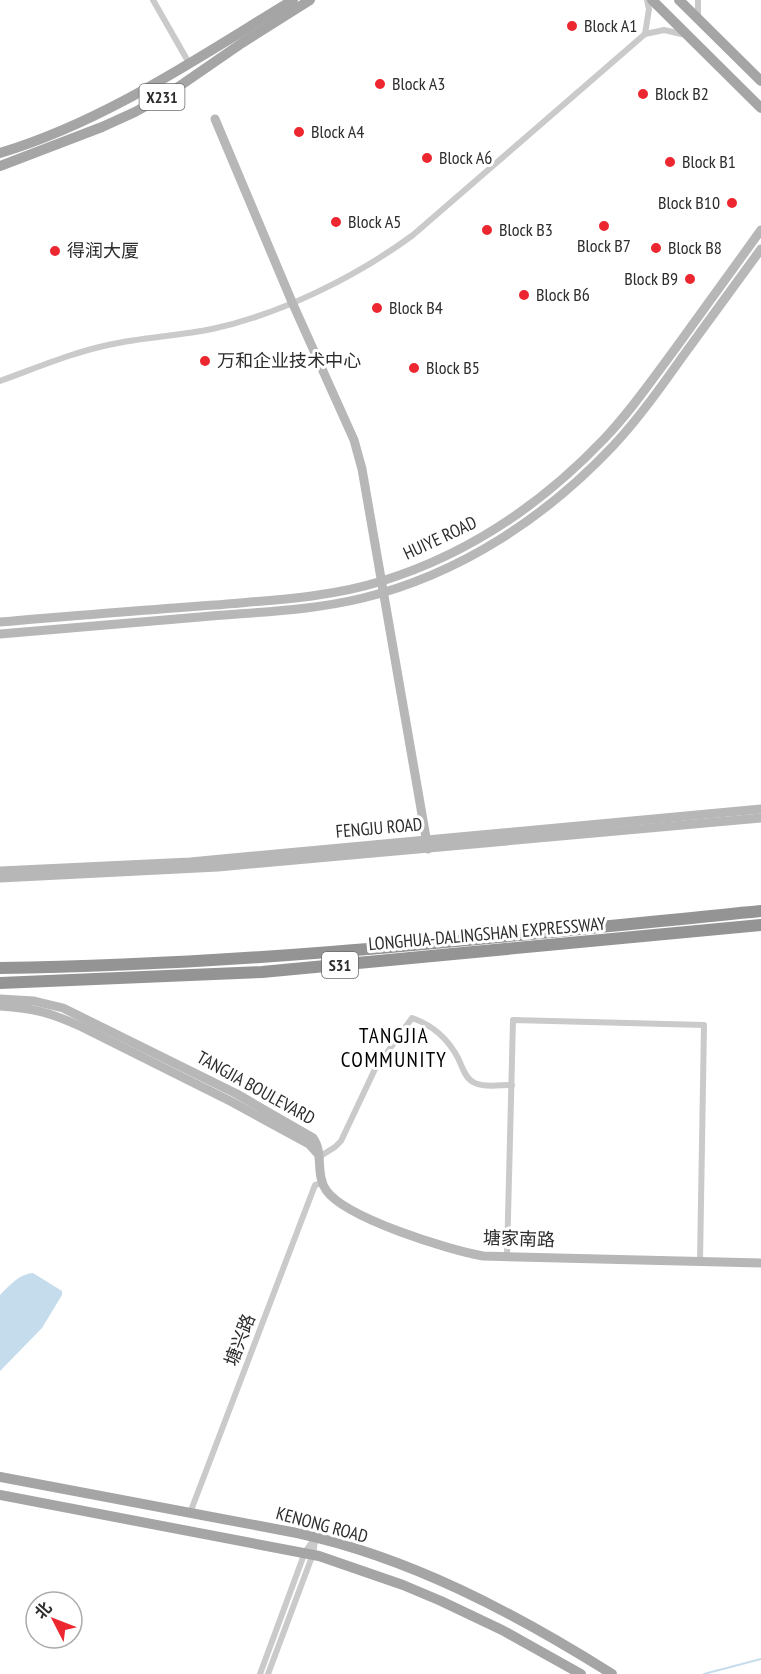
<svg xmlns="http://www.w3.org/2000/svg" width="761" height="1674" font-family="'PT Sans Narrow','Noto Sans SC',sans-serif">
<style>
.water{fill:#c5dcec}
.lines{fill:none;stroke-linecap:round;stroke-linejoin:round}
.stream{stroke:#c5dcec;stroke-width:2}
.street{stroke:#cacaca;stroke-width:6}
.secondary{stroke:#b7b7b7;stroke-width:9}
.primary{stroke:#a5a5a5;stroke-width:10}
.highway{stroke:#949494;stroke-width:12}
.poi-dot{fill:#ec2730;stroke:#fff;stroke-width:2}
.labels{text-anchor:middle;stroke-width:6;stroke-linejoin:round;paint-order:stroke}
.shield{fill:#fff;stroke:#6c6c6c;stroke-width:1.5}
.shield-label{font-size:16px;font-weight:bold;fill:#2d2d2d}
.poi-label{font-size:18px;fill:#2d2d2d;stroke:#fff;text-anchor:start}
.street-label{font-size:18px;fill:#2d2d2d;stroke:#fff}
.quarter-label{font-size:21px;letter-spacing:1.5px;fill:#000;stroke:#fff}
</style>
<rect width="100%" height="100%" fill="#fff"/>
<path class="water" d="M33 1273 62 1291V1295L42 1328 0 1371V1295C10 1285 19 1274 33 1273Z"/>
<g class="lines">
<polyline class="stream" points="704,1674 761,1659"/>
<g class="street">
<polyline points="153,0 189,63"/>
<polyline points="698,18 698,0"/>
<polyline points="645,34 649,9 647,0"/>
<path d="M0 381C36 368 71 353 108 345 142 337 178 336 212 329 281 314 356 277 413 235L645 34 664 30 686 35"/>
<path d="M319 1157 335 1147 341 1141 375 1069 412 1018C432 1025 448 1039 458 1058 462 1066 465 1078 473 1082 483 1088 500 1085 512 1085"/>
<polyline points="507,1256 513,1020 704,1025 700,1261"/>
<polyline points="190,1513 315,1185 322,1183"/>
<polyline points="260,1674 305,1552 315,1538"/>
<polyline points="268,1674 313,1554 315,1541"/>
</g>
<g class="secondary">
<polyline points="215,119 292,302 354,440 362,469 428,849"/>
<path d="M0 622C72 616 143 610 215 605 271 600 328 598 382 581 469 554 542 504 604 439 630 412 652 380 675 349 703 310 732 270 761 230"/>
<path d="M0 634C67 628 133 623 200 617 255 612 310 611 363 598 460 574 545 518 613 446 639 418 661 387 683 356 709 320 735 285 761 249"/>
<polyline points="0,871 190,862 761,809"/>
<polyline points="0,878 218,867 761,818"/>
<path d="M0 999 34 1001 63 1008 237 1094 313 1138C324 1153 315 1174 326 1190 345 1218 449 1250 483 1256L761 1263"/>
<path d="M0 1006C34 1008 51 1013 82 1027L232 1102 309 1144 318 1154"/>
</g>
<g class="primary">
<polyline points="652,0 761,108"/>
<polyline points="679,0 761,81"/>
<path d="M0 153C106 121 199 57 293 0"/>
<polyline points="0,166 102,127 135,112 171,92 242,43 310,0"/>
<path d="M0 1477 297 1533C409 1557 515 1613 612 1674"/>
<polyline points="0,1495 319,1556 403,1585 441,1601 502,1630 581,1674"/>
</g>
<g class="highway">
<path d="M0 968C255 965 508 936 761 911"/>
<polyline points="0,983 262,972 761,925"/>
</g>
</g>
<g class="poi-dot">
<circle cx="572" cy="26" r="6"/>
<circle cx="380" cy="84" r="6"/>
<circle cx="643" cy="94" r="6"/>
<circle cx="299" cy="132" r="6"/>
<circle cx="427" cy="158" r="6"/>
<circle cx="670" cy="162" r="6"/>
<circle cx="732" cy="203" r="6"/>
<circle cx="336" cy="222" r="6"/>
<circle cx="604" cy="226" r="6"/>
<circle cx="487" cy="230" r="6"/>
<circle cx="656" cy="248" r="6"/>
<circle cx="55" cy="251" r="6"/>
<circle cx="690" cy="279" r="6"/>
<circle cx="524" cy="295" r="6"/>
<circle cx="377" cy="308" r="6"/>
<circle cx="205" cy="361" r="6"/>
<circle cx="414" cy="368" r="6"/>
</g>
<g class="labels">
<g class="shield">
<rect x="139.5" y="84" width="45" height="26" rx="4.5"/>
<rect x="322" y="952" width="36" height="26" rx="4.5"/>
</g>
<g class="shield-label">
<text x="162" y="103">X231</text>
<text x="340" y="971">S31</text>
</g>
<g class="poi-label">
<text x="584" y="32">Block A1</text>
<text x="392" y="90">Block A3</text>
<text x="655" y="100">Block B2</text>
<text x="311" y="138">Block A4</text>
<text x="439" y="164">Block A6</text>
<text x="682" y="168">Block B1</text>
<text x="720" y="209" text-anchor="end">Block B10</text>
<text x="348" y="228">Block A5</text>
<text x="499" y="236">Block B3</text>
<text x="604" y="252" text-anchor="middle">Block B7</text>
<text x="668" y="254">Block B8</text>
<text x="67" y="257">得润大厦</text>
<text x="678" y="285" text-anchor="end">Block B9</text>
<text x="536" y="301">Block B6</text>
<text x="389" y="314">Block B4</text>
<text x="217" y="367">万和企业技术中心</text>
<text x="426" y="374">Block B5</text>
</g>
<g class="street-label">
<text transform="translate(440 538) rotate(-25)" y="6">HUIYE ROAD</text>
<text transform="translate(379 828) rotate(-5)" y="6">FENGJU ROAD</text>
<text transform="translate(487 934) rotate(-5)" y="6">LONGHUA-DALINGSHAN EXPRESSWAY</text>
<text transform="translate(256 1088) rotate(29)" y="6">TANGJIA BOULEVARD</text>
<text transform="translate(519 1239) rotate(2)" y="6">塘家南路</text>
<text transform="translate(240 1340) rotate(-69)" y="6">塘兴路</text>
<text transform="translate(322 1525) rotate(15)" y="6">KENONG ROAD</text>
</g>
<g class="quarter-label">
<text x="394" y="1043">TANGJIA<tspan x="394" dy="24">COMMUNITY</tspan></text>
</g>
</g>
<g transform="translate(54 1620) rotate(312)"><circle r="28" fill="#ffffff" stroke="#ababab" stroke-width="1.5"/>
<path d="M0-4.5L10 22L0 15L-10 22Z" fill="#ec2730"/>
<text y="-9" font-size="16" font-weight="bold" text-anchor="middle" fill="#2d2d2d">北</text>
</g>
</svg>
